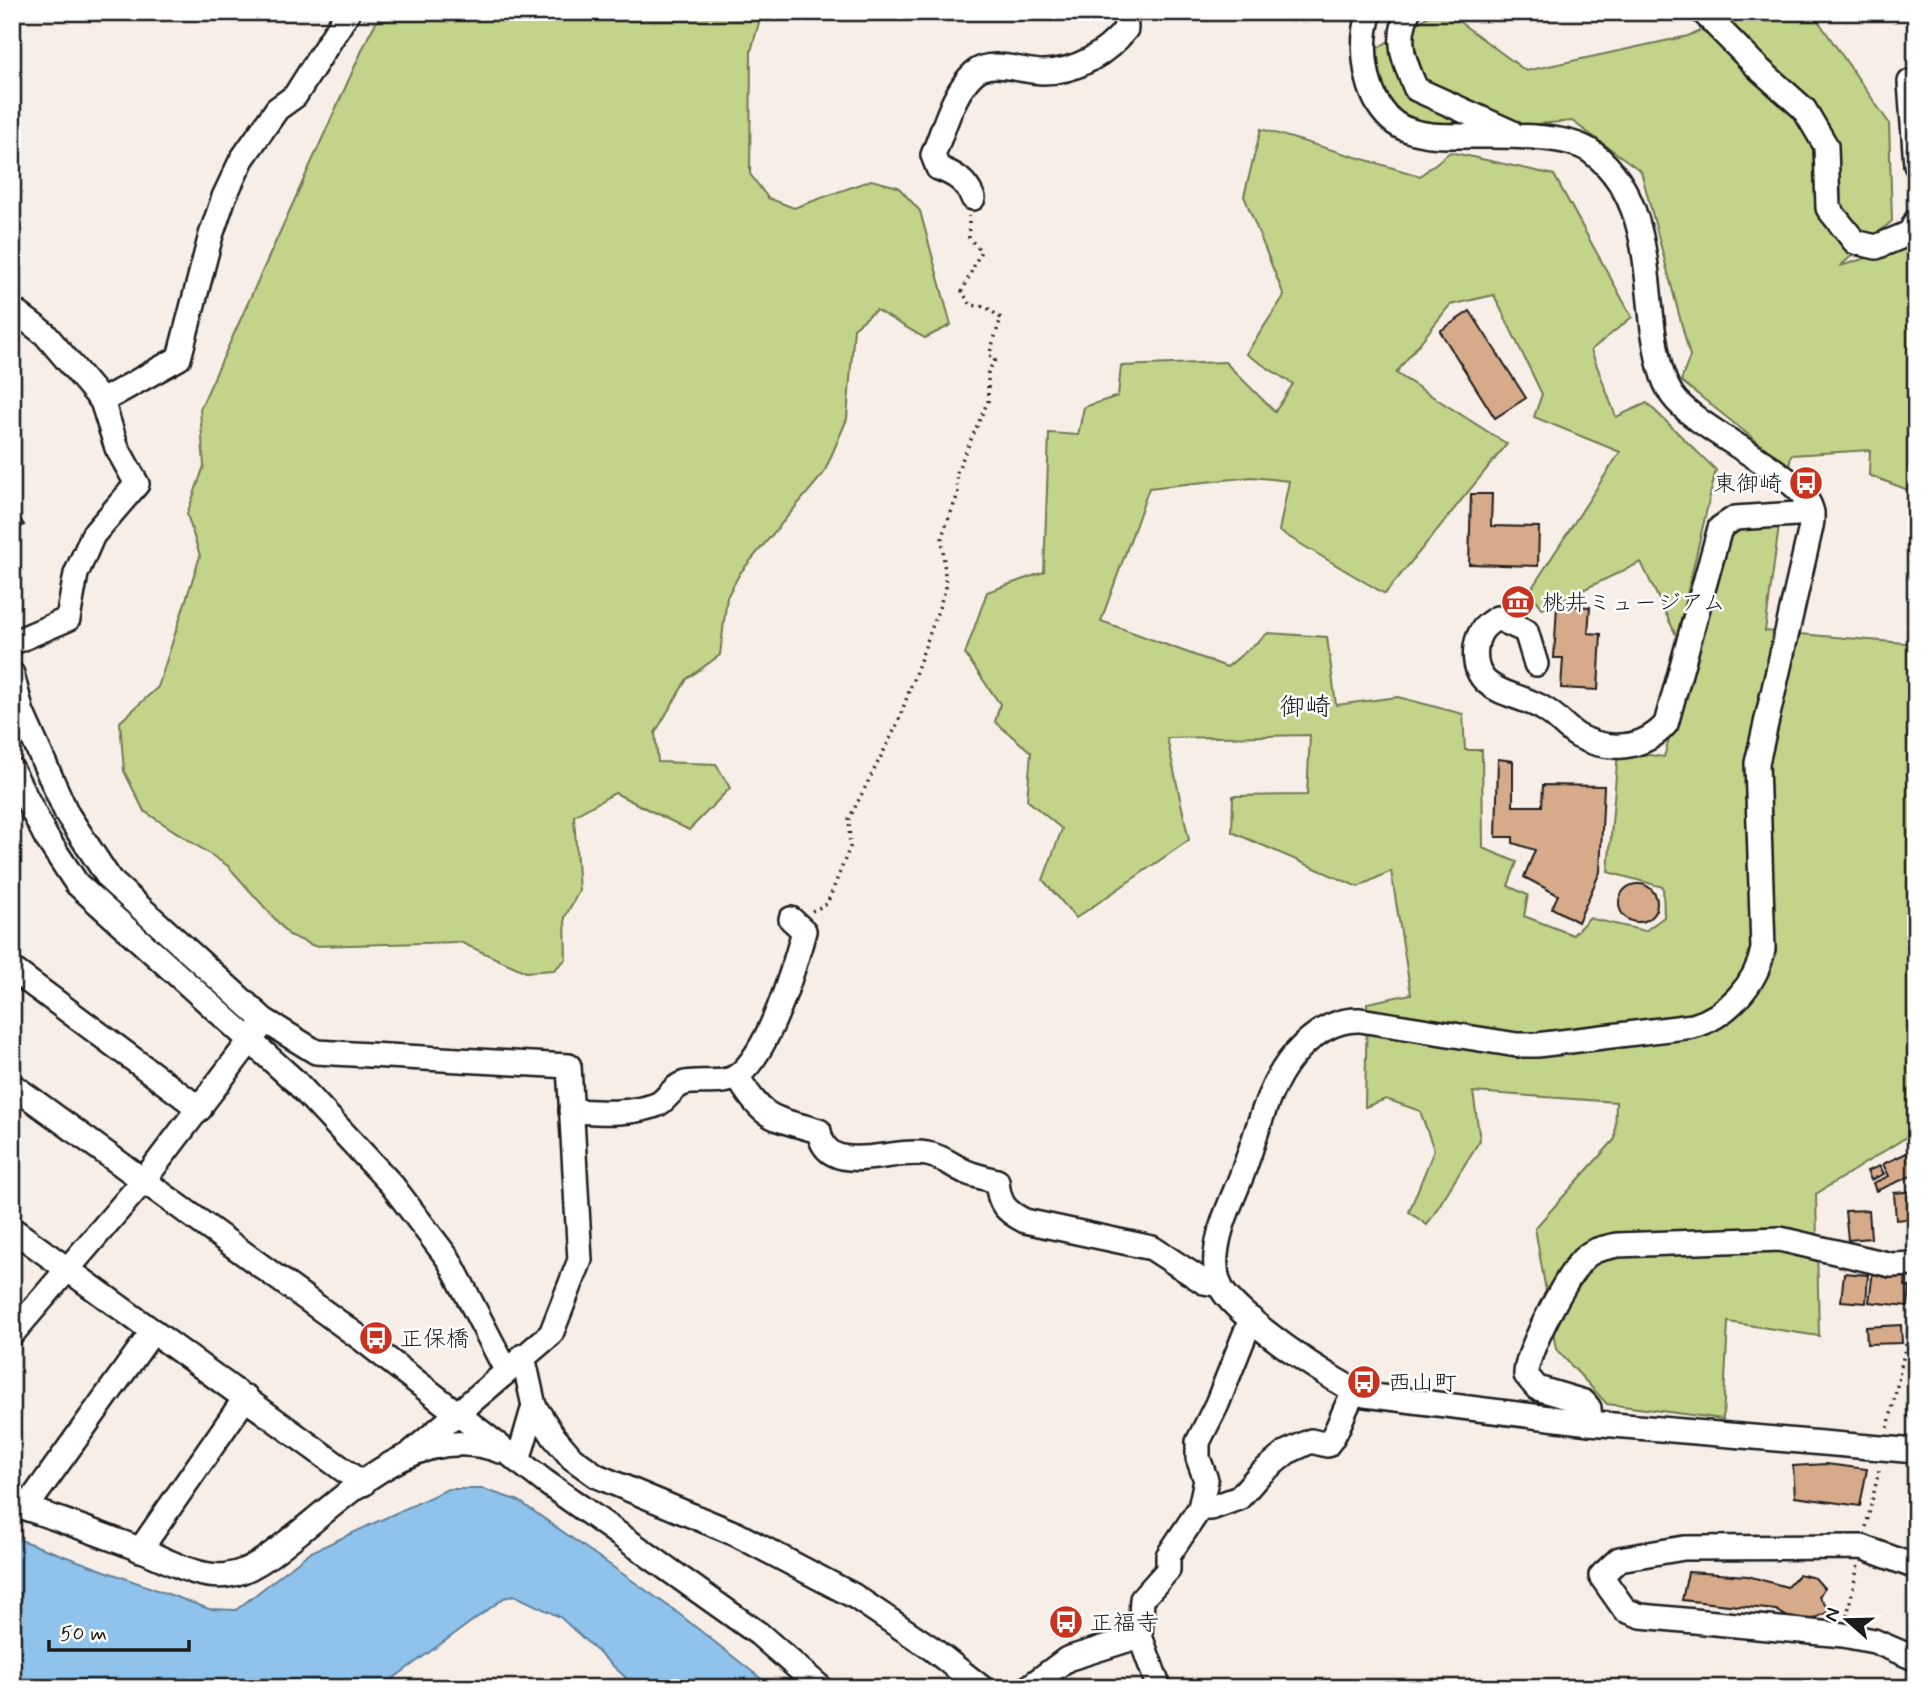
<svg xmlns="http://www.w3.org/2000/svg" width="1928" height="1700" font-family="Mynerve,'Klee One',sans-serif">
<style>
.green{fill:#c2d489;stroke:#6f7852;stroke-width:2}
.water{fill:#8fc3ec;stroke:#618099;stroke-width:2}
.building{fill:#d7aa89;stroke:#1c1c1c;stroke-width:2}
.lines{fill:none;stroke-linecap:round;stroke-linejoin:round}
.minor-casing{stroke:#1c1c1c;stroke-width:28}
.path{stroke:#1c1c1c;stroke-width:3.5;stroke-dasharray:2 5;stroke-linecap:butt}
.minor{stroke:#fff;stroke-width:23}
.labels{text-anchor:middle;stroke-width:5;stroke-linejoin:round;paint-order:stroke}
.poi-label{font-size:23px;fill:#1c1c1c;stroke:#fff;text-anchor:start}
.quarter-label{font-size:26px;fill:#1c1c1c;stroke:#fff}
</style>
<rect width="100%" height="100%" fill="#f7eee7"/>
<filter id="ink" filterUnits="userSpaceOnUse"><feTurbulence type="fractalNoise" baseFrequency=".0143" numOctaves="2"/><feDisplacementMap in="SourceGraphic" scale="14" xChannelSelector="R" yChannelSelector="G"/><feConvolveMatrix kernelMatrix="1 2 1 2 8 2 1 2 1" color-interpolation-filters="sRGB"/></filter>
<g filter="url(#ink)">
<g class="green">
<polygon points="382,12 762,12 751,51 750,174 768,198 794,208 871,180 898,187 920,211 951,325 925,338 876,310 854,328 847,419 824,473 740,573 727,597 720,655 687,679 655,733 658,762 716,764 730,788 689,830 615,793 574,816 579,891 565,917 566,959 554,970 526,972 460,942 314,946 289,935 228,866 144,811 124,771 120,722 158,687 200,556 187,514 204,466 200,409 369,35"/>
<polygon points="1435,12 1446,12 1526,71 1688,36 1722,20 1716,12 1812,12 1889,123 1892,221 1840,266 1916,243 1916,493 1869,475 1870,450 1791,455 1789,467 1681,381 1690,356 1641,171 1572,121 1526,125 1424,126 1392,108 1373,51"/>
<polygon points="1261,129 1420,176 1450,152 1554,175 1632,317 1591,350 1616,417 1647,403 1716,470 1677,637 1641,562 1543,609 1530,591 1620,452 1534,417 1542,394 1494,295 1450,305 1396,373 1507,444 1385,594 1279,531 1289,481 1252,477 1149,488 1101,621 1227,667 1268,633 1327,637 1336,705 1398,697 1463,714 1465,750 1482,750 1483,848 1517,862 1508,886 1528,895 1524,916 1573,935 1589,918 1645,931 1664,917 1663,887 1608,872 1618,751 1664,757 1728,528 1779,526 1765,631 1916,644 1916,1131 1816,1194 1819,1336 1728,1322 1723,1419 1607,1404 1556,1349 1535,1228 1615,1139 1616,1102 1473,1092 1480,1140 1427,1225 1409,1212 1434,1150 1420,1111 1386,1099 1365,1107 1367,1003 1411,994 1391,871 1358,887 1232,832 1233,796 1307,795 1310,735 1167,738 1189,840 1076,918 1043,880 1062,829 1027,800 1031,752 995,722 1000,704 965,654 987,592 1044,572 1049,433 1078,435 1084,407 1118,396 1121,366 1225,362 1275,412 1293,384 1246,354 1284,296 1244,196"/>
</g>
<polygon class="water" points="448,1489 483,1489 519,1501 674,1610 773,1688 637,1688 560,1617 514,1595 504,1598 380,1688 12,1687 12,1537 209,1609 236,1610 309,1553"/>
<g class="building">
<polygon points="1470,311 1526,398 1495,418 1440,331"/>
<polygon points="1471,494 1492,494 1491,526 1539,527 1538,566 1469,564"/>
<polygon points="14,510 24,525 12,533 12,511"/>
<polygon points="1557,605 1590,607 1588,633 1601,634 1598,690 1561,688 1563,658 1554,658"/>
<polygon points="1498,759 1513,761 1513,806 1542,806 1543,785 1604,786 1600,872 1578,922 1552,908 1558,895 1524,877 1535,850 1513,843 1513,837 1496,837"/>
<circle cx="1638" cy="903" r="19"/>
<polygon points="1911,1151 1916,1174 1876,1191 1873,1183 1889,1176 1883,1164"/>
<polygon points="1880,1166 1884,1174 1871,1180 1867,1171"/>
<polygon points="1916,1191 1916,1218 1896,1220 1894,1193"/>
<polygon points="1869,1210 1871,1238 1848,1240 1845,1211"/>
<polygon points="1873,1271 1906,1275 1905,1286 1910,1287 1908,1306 1869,1302"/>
<polygon points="1844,1273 1868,1275 1866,1303 1841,1301"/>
<polygon points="1901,1325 1902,1343 1867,1344 1866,1327"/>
<polygon points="1826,1464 1867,1469 1860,1506 1795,1497 1793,1466"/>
<polygon points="1688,1572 1748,1576 1787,1587 1799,1574 1815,1578 1824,1588 1819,1597 1830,1611 1801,1625 1776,1610 1682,1600"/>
</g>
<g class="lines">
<g class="minor-casing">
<g id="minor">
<path d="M1370 12C1359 44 1364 96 1391 120 1402 130 1416 133 1431 135 1471 139 1562 128 1593 153 1647 195 1645 267 1653 329 1657 352 1659 375 1672 395 1698 432 1800 472 1811 509 1814 519 1810 530 1808 540L1757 763 1763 949C1757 984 1726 1017 1693 1026L1537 1045H1517L1360 1020C1333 1019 1311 1035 1293 1056 1267 1087 1257 1134 1243 1172 1234 1196 1221 1221 1217 1247 1215 1259 1215 1272 1219 1284 1230 1313 1335 1384 1365 1395L1590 1423 1916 1451"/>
<path d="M1408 12C1395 41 1404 61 1416 89L1511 132"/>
<polyline points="1703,12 1758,68 1804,109 1826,146 1828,208 1855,242 1876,247 1910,233 1916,221"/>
<polyline points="1910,82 1916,165"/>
<path d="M973 198C966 181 955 174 938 168L933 155C944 129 953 92 974 73 991 58 1022 72 1043 72 1076 72 1106 54 1126 29L1125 12"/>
<polyline points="12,309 45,334 102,401 117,448 137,484 93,535 76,574 68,619 12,643"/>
<polyline points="102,401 179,358 211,235 224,197 242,159 277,109 295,96 348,12"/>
<path d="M1536 664 1526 631 1497 618C1485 625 1478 632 1476 647 1470 695 1516 691 1544 709 1557 716 1566 729 1578 736 1608 752 1643 750 1666 724L1720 528 1735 518 1812 513"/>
<polyline points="12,674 22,713 67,814 110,880 264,1020 316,1052 569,1066 580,1260 551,1334 412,1452"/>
<polyline points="12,770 46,837 77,884 296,1082 392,1185 449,1260 506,1370"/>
<polyline points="12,969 200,1109"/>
<path d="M737 1076C764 1121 771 1117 819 1131 827 1180 893 1147 927 1154 941 1156 953 1166 966 1172 975 1176 986 1178 997 1181 999 1204 1005 1211 1025 1221L1152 1248 1204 1282 1220 1285"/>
<polyline points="12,1085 363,1340 544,1481 759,1634 821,1688"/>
<path d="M571 1111C598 1112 629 1115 656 1105 667 1101 671 1087 685 1083 701 1079 723 1086 737 1076 769 1053 794 968 804 931L791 919"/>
<polyline points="12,1229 363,1484"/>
<polyline points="12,1334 144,1180 259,1029"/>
<polyline points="534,1406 554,1437 572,1458 597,1476 736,1534 854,1596 931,1648 982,1688"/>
<path d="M1590 1423 1589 1408 1584 1402 1537 1388 1526 1375C1525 1354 1567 1275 1583 1259 1593 1249 1604 1248 1617 1245L1780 1239 1891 1265 1916 1264"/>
<polyline points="518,1461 534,1406 523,1356"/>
<path d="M12 1504C56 1517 99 1534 142 1550 167 1560 200 1580 228 1575 250 1572 271 1555 287 1542 348 1495 417 1420 500 1451"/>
<polyline points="26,1508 153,1331"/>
<path d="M1200 1508H1211L1239 1498 1259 1475 1287 1452 1311 1441 1327 1445C1341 1429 1342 1409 1355 1392"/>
<polyline points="140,1550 246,1397"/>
<polyline points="1916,1567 1862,1547 1684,1548 1619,1559 1601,1576 1625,1610 1641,1616 1843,1635 1874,1641 1916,1659"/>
<polyline points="1028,1688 1067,1659 1140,1636"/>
<polyline points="1159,1688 1140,1636 1142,1599 1168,1570 1168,1556 1200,1508 1206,1480 1198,1458 1198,1442 1217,1404 1251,1319"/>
</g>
</g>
<g class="path">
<polyline points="812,911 827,904 850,847 849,819 897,725 946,588 942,536 958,494 956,474 988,401 988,372 995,360 989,355 1001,318 986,307 971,305 962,292 981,251 969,238 969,216"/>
<polyline points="1888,1428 1916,1297"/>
<polyline points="1866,1527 1880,1466"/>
<polyline points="1847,1616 1858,1565"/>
</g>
<use href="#minor" class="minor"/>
</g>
</g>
<defs>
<g id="bus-disc" transform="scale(1.75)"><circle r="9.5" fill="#c8321e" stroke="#fff"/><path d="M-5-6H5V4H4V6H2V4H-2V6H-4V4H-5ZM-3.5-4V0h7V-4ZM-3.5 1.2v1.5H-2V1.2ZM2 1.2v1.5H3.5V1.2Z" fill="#fff"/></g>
<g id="museum-disc" transform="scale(1.75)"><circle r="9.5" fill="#c8321e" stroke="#fff"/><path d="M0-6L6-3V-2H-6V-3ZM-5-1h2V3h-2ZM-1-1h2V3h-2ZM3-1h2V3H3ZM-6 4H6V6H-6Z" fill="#fff"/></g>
</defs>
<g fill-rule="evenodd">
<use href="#bus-disc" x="1806" y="483"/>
<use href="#museum-disc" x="1518" y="602"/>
<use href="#bus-disc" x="376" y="1338"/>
<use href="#bus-disc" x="1364" y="1382"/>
<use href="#bus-disc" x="1066" y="1622"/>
</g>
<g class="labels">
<g class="poi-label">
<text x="1782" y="491" text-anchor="end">東御崎</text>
<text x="1542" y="610">桃井ミュージアム</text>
<text x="400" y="1346">正保橋</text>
<text x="1388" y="1390">西山町</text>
<text x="1090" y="1630">正福寺</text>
</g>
<g class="quarter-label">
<text x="1305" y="715">御崎</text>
</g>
</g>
<rect width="1928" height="1700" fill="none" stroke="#fff" stroke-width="42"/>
<rect x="21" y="21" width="1886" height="1658" fill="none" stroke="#1c1c1c" stroke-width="2.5" filter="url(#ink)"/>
<g transform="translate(1847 1620) rotate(290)" stroke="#ffffff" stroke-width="5" paint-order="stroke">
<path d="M0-5L12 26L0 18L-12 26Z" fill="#1c1c1c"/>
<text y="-10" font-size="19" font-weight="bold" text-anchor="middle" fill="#1c1c1c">N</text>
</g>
<path d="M49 1640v10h140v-10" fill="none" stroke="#1c1c1c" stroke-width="3.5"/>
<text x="60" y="1640" font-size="21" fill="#1c1c1c" stroke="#ffffff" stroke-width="5" paint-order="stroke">50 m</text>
</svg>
